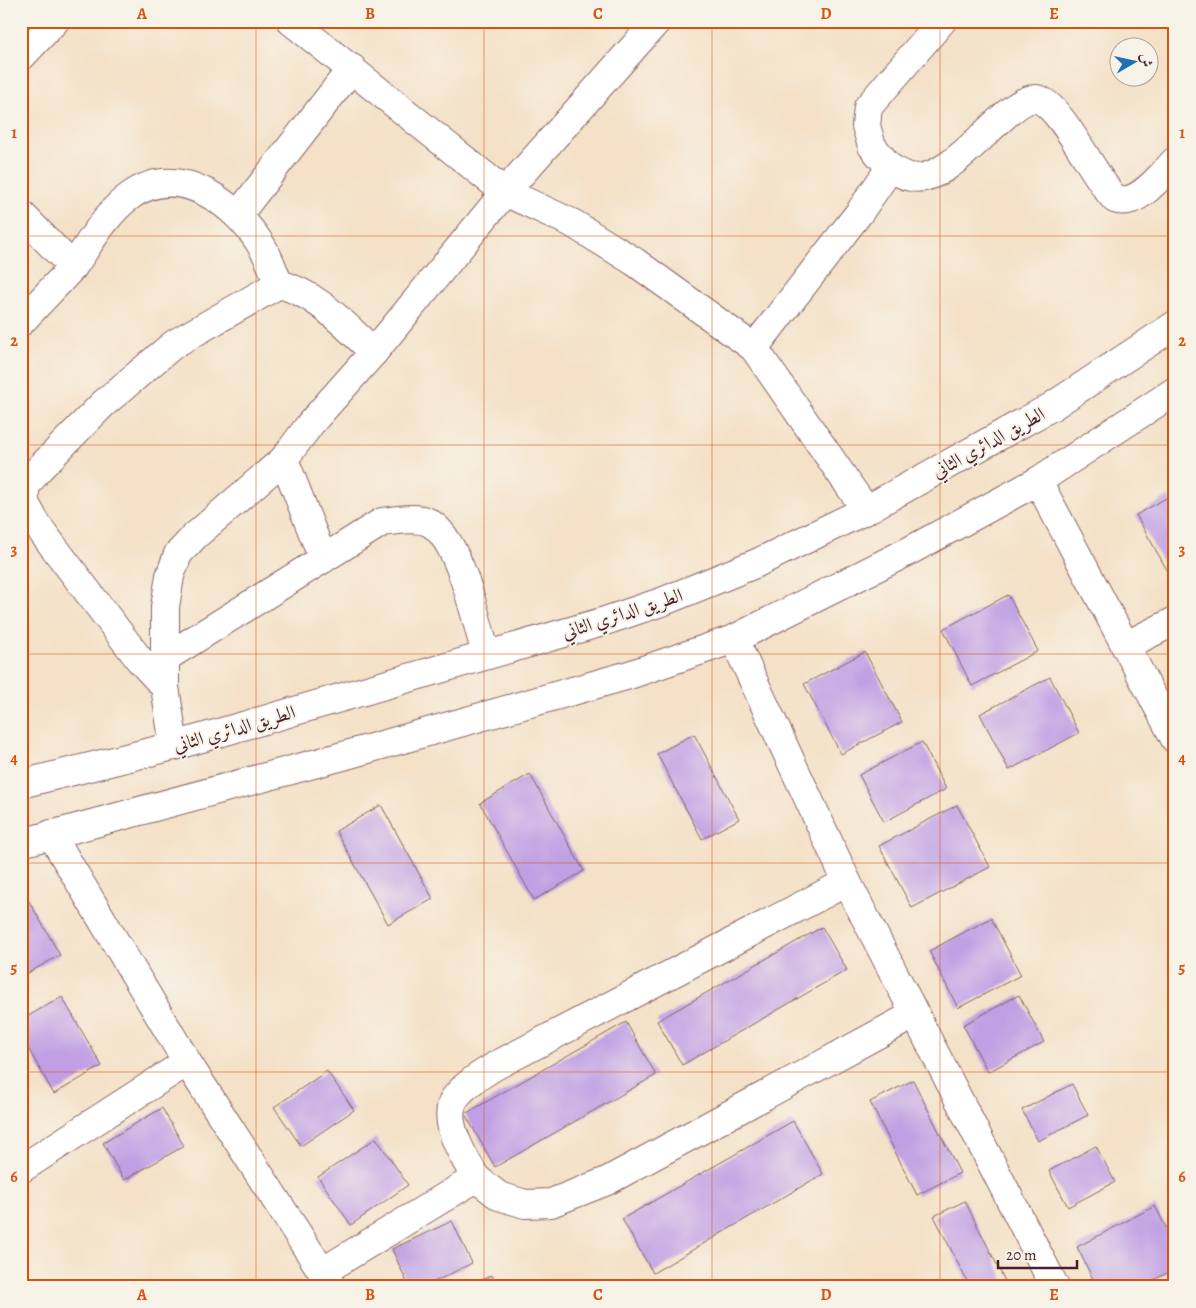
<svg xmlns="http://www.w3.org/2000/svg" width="1196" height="1308" font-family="Alegreya,Amiri,serif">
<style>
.building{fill:#c09fe4}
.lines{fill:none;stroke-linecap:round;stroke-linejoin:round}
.street-casing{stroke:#866362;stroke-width:30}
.primary-casing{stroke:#866362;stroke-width:30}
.street{stroke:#fff;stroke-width:28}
.primary{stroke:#fff;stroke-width:28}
.grid{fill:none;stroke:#d8530f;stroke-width:1;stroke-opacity:0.55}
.labels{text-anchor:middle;stroke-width:4;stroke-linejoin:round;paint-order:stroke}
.street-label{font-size:19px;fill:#4a1f2b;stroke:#f7f3e8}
.neatline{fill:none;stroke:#d8530f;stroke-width:2}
.grid-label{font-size:16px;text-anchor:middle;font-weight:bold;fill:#d8530f}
</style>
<rect width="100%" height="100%" fill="#f7f3e8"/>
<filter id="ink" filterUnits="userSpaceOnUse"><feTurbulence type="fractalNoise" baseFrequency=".02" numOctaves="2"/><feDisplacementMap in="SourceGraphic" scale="10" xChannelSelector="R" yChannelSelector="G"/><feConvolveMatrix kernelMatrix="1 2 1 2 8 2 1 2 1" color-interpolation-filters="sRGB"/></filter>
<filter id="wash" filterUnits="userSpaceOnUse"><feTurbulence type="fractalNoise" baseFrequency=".0096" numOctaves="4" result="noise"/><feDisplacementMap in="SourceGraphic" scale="20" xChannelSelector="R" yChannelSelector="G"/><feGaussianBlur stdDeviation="1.12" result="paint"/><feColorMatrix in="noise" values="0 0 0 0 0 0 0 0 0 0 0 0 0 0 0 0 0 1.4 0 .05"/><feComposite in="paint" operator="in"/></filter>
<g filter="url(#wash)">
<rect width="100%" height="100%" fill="#f4e1c7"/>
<g id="blocks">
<g class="building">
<polygon points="1168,497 1175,508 1175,584 1136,515"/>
<polygon points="1008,595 1038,651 972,686 943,629"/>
<polygon points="865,652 902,722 841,754 804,684"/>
<polygon points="1050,677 1079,733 1009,770 980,714"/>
<polygon points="694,734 739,819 702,839 657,754"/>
<polygon points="922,742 946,789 884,822 859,775"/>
<polygon points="530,774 584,871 534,900 480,803"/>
<polygon points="381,805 433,899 388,924 336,831"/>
<polygon points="957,805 990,867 912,908 879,846"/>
<polygon points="21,887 60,955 21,977"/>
<polygon points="991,918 1021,975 958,1008 929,951"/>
<polygon points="822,927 847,970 682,1065 657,1021"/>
<polygon points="1019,995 1044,1042 988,1072 963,1025"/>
<polygon points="62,997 102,1066 54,1094 21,1036 21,1020"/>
<polygon points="626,1022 656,1075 495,1167 465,1114"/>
<polygon points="327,1071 354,1110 301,1146 274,1107"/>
<polygon points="913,1080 960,1173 917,1195 870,1102"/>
<polygon points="1072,1084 1088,1115 1038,1141 1022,1110"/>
<polygon points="162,1108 184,1146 124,1180 103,1143"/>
<polygon points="793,1121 823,1174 653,1273 622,1219"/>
<polygon points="376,1138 408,1185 351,1225 318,1177"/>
<polygon points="1096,1146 1115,1182 1068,1207 1049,1171"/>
<polygon points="965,1201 1008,1287 970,1287 934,1216"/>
<polygon points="1155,1206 1175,1244 1175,1269 1140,1287 1097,1287 1077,1247"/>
<polygon points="452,1221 472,1263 424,1287 409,1287 392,1249"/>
<polygon points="492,1275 497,1287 468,1287"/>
</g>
</g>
</g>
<g filter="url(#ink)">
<use href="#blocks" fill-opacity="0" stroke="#866362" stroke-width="1"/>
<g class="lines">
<g class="street-casing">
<g id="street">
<polyline points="291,21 505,192 572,223 635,262 754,348 866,510"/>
<polyline points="21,57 55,21"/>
<path d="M890 168C897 171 904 176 911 177 954 187 1011 88 1040 100 1063 109 1095 179 1115 199 1137 208 1161 175 1175 161"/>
<polyline points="21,214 73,267 21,322"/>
<polyline points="238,215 352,68"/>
<path d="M73 267C90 243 106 213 130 196 180 159 239 206 264 250 270 260 274 273 279 284"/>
<polyline points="754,348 859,213 890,168 872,146 866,126 868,107 942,21"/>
<polyline points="284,459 323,559"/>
<polyline points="1038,481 1175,739"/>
<polyline points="734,639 847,882 1055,1287"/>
<polyline points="1125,646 1175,621"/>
<path d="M165 658 382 522C396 521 414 516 428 522 459 536 477 623 486 655"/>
<path d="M165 687 139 659 37 525 25 503V487L37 471 103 404 174 344 279 284C318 294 345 326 374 352"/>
<polyline points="174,746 165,687 165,607 170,576 178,554 195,536 284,459 311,423 374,352 505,192 657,21"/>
<polyline points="51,834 187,1062 332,1287"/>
<polyline points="21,1169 187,1062"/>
<path d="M476 1178C465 1159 440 1121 455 1098 465 1084 481 1075 495 1066L847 882"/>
<polyline points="322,1272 476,1178 499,1196 525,1204 551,1203 607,1181 915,1014"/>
</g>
</g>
<g class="primary-casing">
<g id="primary">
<polyline points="21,784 174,746 602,622 664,601 757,563 866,510 1051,407 1175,325"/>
<polyline points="21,843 343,756 629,675 734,639 909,551 1038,481 1175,391"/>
</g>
</g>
<use href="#street" class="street"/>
<use href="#primary" class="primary"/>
</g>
</g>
<path class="grid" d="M256 21V1287M484 21V1287M712 21V1287M940 21V1287M21 236H1175M21 445H1175M21 654H1175M21 863H1175M21 1072H1175"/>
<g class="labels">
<g class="street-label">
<text transform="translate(988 442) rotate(-29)" y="7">الطريق الدائري الثاني</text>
<text transform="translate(622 613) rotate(-18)" y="7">الطريق الدائري الثاني</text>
<text transform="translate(234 728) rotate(-16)" y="7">الطريق الدائري الثاني</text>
</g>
</g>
<rect width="1196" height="1308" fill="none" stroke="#f7f3e8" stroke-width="55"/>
<g transform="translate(1134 62) rotate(81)"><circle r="24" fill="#f7f3e8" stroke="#b29e9c"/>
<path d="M0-4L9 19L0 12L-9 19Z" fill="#1f6fb2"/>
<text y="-8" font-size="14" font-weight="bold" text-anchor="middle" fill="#4a1f2b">ش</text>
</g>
<path d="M998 1260v8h79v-8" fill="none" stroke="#4a1f2b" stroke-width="2.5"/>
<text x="1006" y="1260" font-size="15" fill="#4a1f2b" stroke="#f7f3e8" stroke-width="4" paint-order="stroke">20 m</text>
<rect x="28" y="28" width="1140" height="1252" class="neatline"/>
<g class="grid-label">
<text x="142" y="19">A</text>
<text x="370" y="19">B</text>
<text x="598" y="19">C</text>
<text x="826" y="19">D</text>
<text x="1054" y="19">E</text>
<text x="14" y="138">1</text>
<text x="1182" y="138">1</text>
<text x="14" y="346">2</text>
<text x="1182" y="346">2</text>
<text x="14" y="555">3</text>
<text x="1182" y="555">3</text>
<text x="14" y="764">4</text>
<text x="1182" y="764">4</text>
<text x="14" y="973">5</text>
<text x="1182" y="973">5</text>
<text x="14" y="1182">6</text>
<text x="1182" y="1182">6</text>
<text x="142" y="1300">A</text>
<text x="370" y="1300">B</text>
<text x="598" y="1300">C</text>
<text x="826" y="1300">D</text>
<text x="1054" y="1300">E</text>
</g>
</svg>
